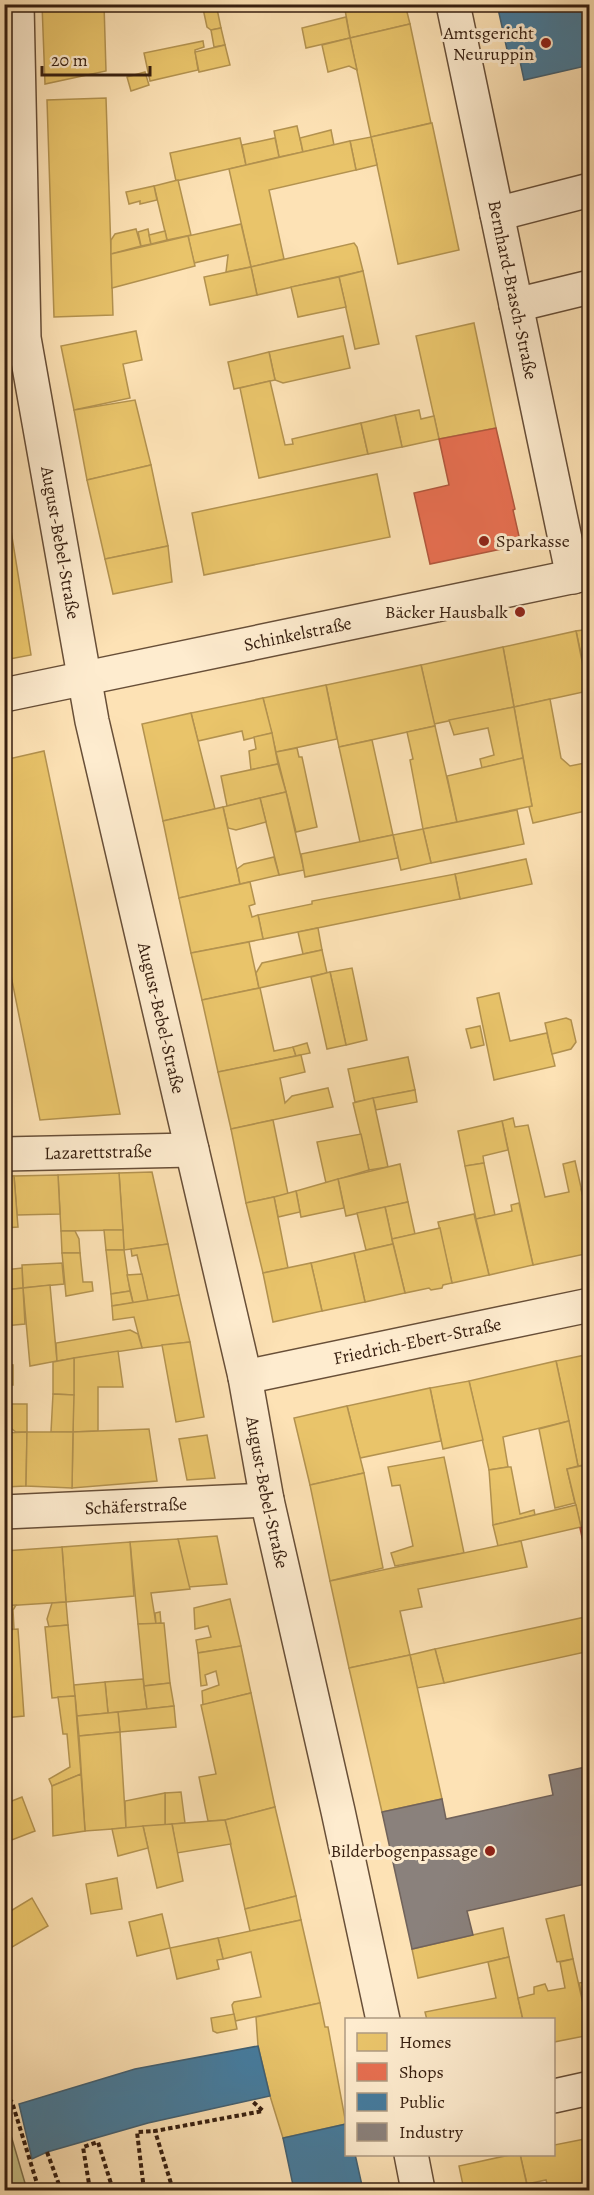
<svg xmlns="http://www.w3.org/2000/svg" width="594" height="2195" font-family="Alegreya,serif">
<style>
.green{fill:#c7c188;stroke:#7e704c;stroke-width:1.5}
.homes{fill:#e9c46a;stroke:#b3924f;stroke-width:1.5}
.shops{fill:#e76f51;stroke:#b2573d;stroke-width:1.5}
.public{fill:#457b9d;stroke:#405f72;stroke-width:1.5}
.industry{fill:#8a817c;stroke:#71635b;stroke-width:1.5}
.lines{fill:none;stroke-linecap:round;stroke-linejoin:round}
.minor-casing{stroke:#684f38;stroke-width:36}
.path{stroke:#361e0f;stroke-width:4;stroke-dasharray:4.5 3;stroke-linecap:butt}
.minor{stroke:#feeccf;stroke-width:33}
.poi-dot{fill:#8f2418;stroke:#feeccf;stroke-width:2}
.labels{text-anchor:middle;stroke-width:6;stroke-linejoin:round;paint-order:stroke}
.poi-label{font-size:18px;fill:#361e0f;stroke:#feeccf;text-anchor:end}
.street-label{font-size:18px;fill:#361e0f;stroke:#feeccf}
</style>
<rect width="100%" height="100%" fill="#fde2b5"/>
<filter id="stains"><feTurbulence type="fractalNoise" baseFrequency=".00333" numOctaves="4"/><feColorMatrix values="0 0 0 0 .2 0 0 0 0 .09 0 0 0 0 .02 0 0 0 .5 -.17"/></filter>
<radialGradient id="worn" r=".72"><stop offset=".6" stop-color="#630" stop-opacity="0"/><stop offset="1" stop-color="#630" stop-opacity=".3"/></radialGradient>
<polygon class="green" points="5,2115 27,2190 5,2190"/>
<g class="homes">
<polygon points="42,4 104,4 106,71 45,84"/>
<polygon points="202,4 216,4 221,28 211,30 207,27"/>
<polygon points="344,4 405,4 410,24 350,38"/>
<polygon points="346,17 350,38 306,48 302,28"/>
<polygon points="410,24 431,123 371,137 350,38"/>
<polygon points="221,28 225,45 214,47 211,30"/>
<polygon points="350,38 357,70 349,66 328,72 322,45"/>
<polygon points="203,41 204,47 195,50 198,70 150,81 144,53"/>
<polygon points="225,45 230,65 199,72 195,52"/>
<polygon points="145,72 149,85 131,91 127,77"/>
<polygon points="106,98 113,315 54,317 47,100"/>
<polygon points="432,123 459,250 398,264 371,137"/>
<polygon points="297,126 303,152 279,157 274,131"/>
<polygon points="331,130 334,145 303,152 300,138"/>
<polygon points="371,137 377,165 356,170 350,141"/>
<polygon points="240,138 246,165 176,181 170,153"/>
<polygon points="275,138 279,157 246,165 242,145"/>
<polygon points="350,141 356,170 269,190 284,259 251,267 229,169"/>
<polygon points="178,180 191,235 167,240 154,186"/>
<polygon points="154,186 157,200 140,204 140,201 129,204 126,192"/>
<polygon points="241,224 251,267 226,272 228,255 194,263 188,236"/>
<polygon points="136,229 141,246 111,254 111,240 115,234"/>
<polygon points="148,229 151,244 141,246 138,232"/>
<polygon points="165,231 167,240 151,244 149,235"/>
<polygon points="188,236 195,266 112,288 111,254"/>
<polygon points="354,243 357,247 363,271 257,295 251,267"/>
<polygon points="251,267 257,295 210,305 204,277"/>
<polygon points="363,271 379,344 355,349 339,277"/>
<polygon points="339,277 346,307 298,317 291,287"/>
<polygon points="474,323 496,428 439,439 416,336"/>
<polygon points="136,331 142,360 123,364 130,398 74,410 61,346"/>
<polygon points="343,336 350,368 283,383 275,380 269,352"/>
<polygon points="269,352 275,380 234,389 228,362"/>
<polygon points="270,381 285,445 293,444 292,439 361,423 368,454 259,478 240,388"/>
<polygon points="135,400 151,465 87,480 74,410"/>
<polygon points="419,410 421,419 434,416 439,439 402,447 395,415"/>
<polygon points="395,415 402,447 368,454 361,423"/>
<polygon points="151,465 168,546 105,559 87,480"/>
<polygon points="377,474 390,537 204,575 192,513"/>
<polygon points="4,487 31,655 4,660"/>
<polygon points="168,546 172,582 113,594 105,559"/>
<polygon points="590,629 590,695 576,631"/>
<polygon points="576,631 588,691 514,707 503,647"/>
<polygon points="503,647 514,707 434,724 421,665"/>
<polygon points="421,665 435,726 339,747 326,685"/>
<polygon points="326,685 337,739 276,752 263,698"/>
<polygon points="263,698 272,733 244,740 242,731 198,741 191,713"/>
<polygon points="550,699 561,758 570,766 590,762 590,810 533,823 529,807 532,806 514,707"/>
<polygon points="514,707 523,758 482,768 480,759 494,755 488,728 454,735 449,720"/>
<polygon points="191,713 215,809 163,821 142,724"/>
<polygon points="435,726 457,822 423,829 410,760 413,759 407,732"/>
<polygon points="272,733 278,764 251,770 249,751 256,749 254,737"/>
<polygon points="372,740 393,835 360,842 339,747"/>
<polygon points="297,748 299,757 302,757 317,827 296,832 276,752"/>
<polygon points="44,751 120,1114 40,1120 4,941 4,760"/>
<polygon points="523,758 532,806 457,822 447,776"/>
<polygon points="278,764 286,792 227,806 221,776"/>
<polygon points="286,792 304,870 279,875 260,798"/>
<polygon points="260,798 266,822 236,830 228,828 223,807"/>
<polygon points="223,807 240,884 179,898 163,821"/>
<polygon points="517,810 524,844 431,863 423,829"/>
<polygon points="423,829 431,863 401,870 393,835"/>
<polygon points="393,835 398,858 305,877 301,854"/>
<polygon points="274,857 279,875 240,884 237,869 244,864"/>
<polygon points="526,859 532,884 460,899 455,874"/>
<polygon points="455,874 460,899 263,939 258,915 312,904 312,901"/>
<polygon points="250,882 255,904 249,906 252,917 258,915 263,939 191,953 179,898"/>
<polygon points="318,928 322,950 303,954 298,932"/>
<polygon points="249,942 259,988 202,1000 191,953"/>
<polygon points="322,950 327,973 259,988 256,973 262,963"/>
<polygon points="352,968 367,1040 346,1045 330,972"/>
<polygon points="330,972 346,1045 327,1049 311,977"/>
<polygon points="260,988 274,1051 293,1047 296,1056 218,1072 202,1000"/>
<polygon points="499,993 510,1041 547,1033 555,1066 494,1080 477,998"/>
<polygon points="566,1018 571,1020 576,1042 571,1049 552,1054 545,1023"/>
<polygon points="480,1026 484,1045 471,1048 466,1029"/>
<polygon points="307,1043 310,1053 296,1056 293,1047"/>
<polygon points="301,1055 305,1072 280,1078 285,1103 292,1096 328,1088 333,1107 231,1129 218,1072"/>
<polygon points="408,1057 415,1090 355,1102 348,1069"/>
<polygon points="415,1090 417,1102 376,1110 373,1098"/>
<polygon points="373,1098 388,1167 369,1170 353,1103"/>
<polygon points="513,1118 515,1127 528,1125 545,1197 569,1192 563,1164 575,1161 590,1227 590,1253 533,1265 502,1121"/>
<polygon points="273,1120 288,1194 246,1203 231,1129"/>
<polygon points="502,1121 508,1150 483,1156 484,1163 465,1166 458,1131"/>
<polygon points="361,1134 369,1170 326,1183 317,1142"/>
<polygon points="484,1163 495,1215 476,1219 465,1166"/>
<polygon points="400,1164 408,1202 346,1216 338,1179"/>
<polygon points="152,1172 168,1244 124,1250 119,1173"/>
<polygon points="119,1173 123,1230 61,1231 58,1175"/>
<polygon points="58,1175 60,1214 17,1215 14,1176"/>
<polygon points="4,1176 14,1176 18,1227 4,1228"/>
<polygon points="338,1179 344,1208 301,1217 296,1191"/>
<polygon points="590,1187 590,1227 581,1189"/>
<polygon points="296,1191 300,1212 278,1217 274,1197"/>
<polygon points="274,1197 288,1268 263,1273 246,1203"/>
<polygon points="408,1202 415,1234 392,1239 385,1207"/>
<polygon points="519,1203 533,1265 489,1275 476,1219 512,1211 511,1205"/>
<polygon points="385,1207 393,1244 366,1250 357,1213"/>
<polygon points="474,1214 489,1275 452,1283 438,1222"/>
<polygon points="440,1228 452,1283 443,1285 442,1288 431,1290 429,1288 405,1293 392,1239"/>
<polygon points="104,1230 123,1230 124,1250 106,1250"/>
<polygon points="61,1231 75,1231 79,1239 80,1253 62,1253"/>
<polygon points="168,1244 179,1295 148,1301 137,1255 132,1256 131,1249"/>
<polygon points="393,1244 405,1293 365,1302 354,1253"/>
<polygon points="106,1250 124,1250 130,1291 111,1294"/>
<polygon points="62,1253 80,1253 83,1282 92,1282 93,1291 66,1296"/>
<polygon points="354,1253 365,1302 322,1311 311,1263"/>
<polygon points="62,1263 64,1284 23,1288 22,1265"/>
<polygon points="311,1263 322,1311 273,1322 263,1273"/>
<polygon points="22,1268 23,1288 4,1290 4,1270"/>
<polygon points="142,1274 148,1301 133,1303 127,1275"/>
<polygon points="50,1285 57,1361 30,1366 23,1288"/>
<polygon points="23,1288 25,1324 4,1326 4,1290"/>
<polygon points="130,1291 133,1303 112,1306 111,1294"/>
<polygon points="179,1295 190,1342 142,1348 134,1317 113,1320 112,1306"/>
<polygon points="130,1330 138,1334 142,1348 57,1361 56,1343"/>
<polygon points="190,1342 204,1417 176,1422 162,1345"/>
<polygon points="118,1351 123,1387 98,1387 98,1431 73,1432 74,1358"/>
<polygon points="590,1354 590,1464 578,1466 556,1361"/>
<polygon points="74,1358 74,1395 53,1394 53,1362"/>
<polygon points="556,1361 569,1421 503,1437 508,1467 489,1470 469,1381"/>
<polygon points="4,1364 13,1365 13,1385 4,1385"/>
<polygon points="469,1381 483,1440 443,1449 430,1388"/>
<polygon points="430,1388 441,1441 360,1458 347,1406"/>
<polygon points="53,1394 74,1395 73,1432 51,1432"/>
<polygon points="7,1404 27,1404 27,1432 16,1432 8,1426"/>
<polygon points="347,1406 364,1473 310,1485 294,1418"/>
<polygon points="569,1421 578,1466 567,1469 575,1503 555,1508 539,1429"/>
<polygon points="149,1429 157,1481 72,1488 73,1432"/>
<polygon points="27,1432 26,1486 4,1487 4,1433"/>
<polygon points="27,1432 73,1432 72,1488 26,1486"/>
<polygon points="207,1435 215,1478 187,1480 179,1439"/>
<polygon points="444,1457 464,1553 395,1566 391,1553 413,1546 400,1485 392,1486 388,1467"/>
<polygon points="590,1464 590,1525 581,1527 567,1469"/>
<polygon points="508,1467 511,1467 520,1514 534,1510 535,1515 493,1525 489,1470"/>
<polygon points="364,1473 383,1568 330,1581 310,1485"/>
<polygon points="576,1505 581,1527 498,1546 493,1525"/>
<polygon points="217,1536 227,1584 188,1587 178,1539"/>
<polygon points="178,1539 190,1589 151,1593 156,1624 138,1624 130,1542"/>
<polygon points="521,1541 527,1567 418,1589 422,1607 400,1611 410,1655 349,1668 330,1581"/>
<polygon points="130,1542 134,1596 66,1602 62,1547"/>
<polygon points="62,1547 66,1602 4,1606 4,1551"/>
<polygon points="230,1599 241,1646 198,1653 196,1640 211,1637 208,1626 195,1629 194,1608"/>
<polygon points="66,1602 68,1625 49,1627 47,1619 52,1603"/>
<polygon points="16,1605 13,1610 14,1629 4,1630 4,1606"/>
<polygon points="160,1612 161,1623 156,1624 155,1613"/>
<polygon points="590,1616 590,1651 444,1683 435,1649"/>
<polygon points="164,1623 170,1683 144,1686 138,1624"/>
<polygon points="68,1625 75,1696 52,1698 45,1627"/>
<polygon points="18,1629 24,1716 4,1718 4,1630"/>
<polygon points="241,1646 251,1693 203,1705 202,1691 219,1685 216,1671 205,1675 207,1685 201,1686 198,1653"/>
<polygon points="435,1649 444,1683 417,1688 410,1655"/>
<polygon points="410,1655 442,1799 382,1812 349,1668"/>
<polygon points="143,1679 147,1709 108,1713 105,1682"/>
<polygon points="105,1682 108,1713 77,1716 74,1685"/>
<polygon points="170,1683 174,1706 147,1709 144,1686"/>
<polygon points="251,1693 275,1807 225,1820 208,1821 199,1777 216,1774 201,1705"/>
<polygon points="75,1696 81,1774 52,1786 49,1779 70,1767 67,1734 63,1734 58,1697"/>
<polygon points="174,1706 176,1727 120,1732 118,1712"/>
<polygon points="118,1712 120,1732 79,1736 77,1716"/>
<polygon points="120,1732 126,1828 85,1831 79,1736"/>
<polygon points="81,1774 85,1831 53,1836 52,1786"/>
<polygon points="181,1792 185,1823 165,1825 165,1793"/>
<polygon points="165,1793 165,1825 126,1828 125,1801"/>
<polygon points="22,1797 35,1831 4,1843 4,1804"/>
<polygon points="275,1807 296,1896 245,1909 225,1820"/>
<polygon points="225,1820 231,1844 177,1853 172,1824"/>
<polygon points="172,1824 183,1881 157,1888 143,1826"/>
<polygon points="143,1826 148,1848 118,1856 112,1829"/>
<polygon points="117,1878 122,1909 91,1914 86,1884"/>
<polygon points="296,1896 301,1920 250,1931 245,1909"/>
<polygon points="32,1898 48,1926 7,1950 4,1946 4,1915"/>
<polygon points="162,1914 170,1948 137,1956 129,1922"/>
<polygon points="564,1915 573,1959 557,1962 546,1919"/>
<polygon points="301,1920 320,2003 235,2021 232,2005 234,2002 261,1997 251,1952 223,1959 218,1938"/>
<polygon points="503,1928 509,1957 418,1978 412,1949"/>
<polygon points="218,1938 223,1959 217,1960 219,1969 177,1979 170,1948"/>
<polygon points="509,1957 523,2020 427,2020 425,2012 496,1998 488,1962"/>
<polygon points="573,1959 590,2035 554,2042 554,2020 523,2020 518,1998 534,1994 534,1987 545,1984 548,1991 565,1988 560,1962"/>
<polygon points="590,1981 590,2029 579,1983"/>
<polygon points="320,2003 325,2027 328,2027 346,2124 283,2138 270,2096 258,2046 256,2017"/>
<polygon points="234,2014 237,2029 217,2033 213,2031 211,2018"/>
<polygon points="590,2138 590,2182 552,2190 548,2187 546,2180 527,2184 520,2154 554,2154 554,2145"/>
<polygon points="514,2154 520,2154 528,2190 464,2190 459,2166"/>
</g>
<g class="shops">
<polygon points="496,428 515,509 513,510 521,545 430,564 414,493 449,485 439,439"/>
<polygon points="590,1525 590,1550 585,1551 580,1528"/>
<polygon points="590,1651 590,1685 583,1653"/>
</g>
<g class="public">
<polygon points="497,4 590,4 590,28 585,35 590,65 524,80 518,52 508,54"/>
<polygon points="258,2046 270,2096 148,2123 47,2152 32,2159 19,2104 135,2069"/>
<polygon points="346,2124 346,2154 355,2154 363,2190 294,2190 283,2138"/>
</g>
<polygon class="industry" points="590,1766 590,1883 467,1911 473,1935 412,1949 382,1812 442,1799 446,1819 553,1795 549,1775"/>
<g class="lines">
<g class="minor-casing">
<g id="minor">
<path id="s1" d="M17 4 24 338 92 721 245 1377 267 1500 338 1811 383 2020"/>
<path id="s2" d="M453 4 573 577"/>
<polyline points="497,214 590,190"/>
<polyline points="516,305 590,287"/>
<path id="s3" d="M4 695 590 573"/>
<path id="s4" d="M4 1154 192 1150"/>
<path id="s5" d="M245 1377 590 1305"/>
<path id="s6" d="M4 1512 267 1500"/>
<polyline points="554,2096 590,2088"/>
<polyline points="411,2154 418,2190"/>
</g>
</g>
<g class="path">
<polyline points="4,2093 12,2102 39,2190"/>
<polyline points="47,2152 61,2190"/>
<polyline points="4,2163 12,2190"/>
<polyline points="90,2190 83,2147 98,2142 113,2190"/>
<polyline points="144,2190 137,2132 155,2131"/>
<polyline points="173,2190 155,2131 263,2111 252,2101"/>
</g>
<use href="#minor" class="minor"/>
</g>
<g class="poi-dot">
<circle cx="546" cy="43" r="6"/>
<circle cx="484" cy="541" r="6"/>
<circle cx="520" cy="612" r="6"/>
<circle cx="490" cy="1851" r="6"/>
</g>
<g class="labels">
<g class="poi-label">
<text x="534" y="39">Amtsgericht<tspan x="534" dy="21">Neuruppin</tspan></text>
<text x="496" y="547" text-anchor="start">Sparkasse</text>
<text x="508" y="618">Bäcker Hausbalk</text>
<text x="478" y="1857">Bilderbogenpassage</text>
</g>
<g class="street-label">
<text dy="6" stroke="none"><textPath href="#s2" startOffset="292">Bernhard-Brasch-Straße</textPath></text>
<text dy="6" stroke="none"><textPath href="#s1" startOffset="542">August-Bebel-Straße</textPath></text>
<text dy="6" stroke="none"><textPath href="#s3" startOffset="300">Schinkelstraße</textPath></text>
<text dy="6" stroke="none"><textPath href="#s1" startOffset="1028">August-Bebel-Straße</textPath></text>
<text dy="6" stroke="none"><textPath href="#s4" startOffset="94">Lazarettstraße</textPath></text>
<text dy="6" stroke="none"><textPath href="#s5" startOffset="176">Friedrich-Ebert-Straße</textPath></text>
<text dy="6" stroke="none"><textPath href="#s1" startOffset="1514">August-Bebel-Straße</textPath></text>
<text dy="6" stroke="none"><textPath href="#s6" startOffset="132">Schäferstraße</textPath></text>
</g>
</g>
<rect width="594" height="2195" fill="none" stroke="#fde2b5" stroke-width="24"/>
<rect x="6" y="6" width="582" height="2183" fill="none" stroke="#361e0f" stroke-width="3"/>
<rect x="12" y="12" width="570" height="2171" fill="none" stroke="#361e0f" stroke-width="1.5"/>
<rect x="345" y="2018" width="210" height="138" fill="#feeccf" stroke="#ae9a82" stroke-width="1.5"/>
<rect x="357" y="2033" width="30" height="18" fill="#e9c46a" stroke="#ae9a82" stroke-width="1.5"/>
<text x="399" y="2048" font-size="18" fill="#361e0f">Homes</text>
<rect x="357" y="2063" width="30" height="18" fill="#e76f51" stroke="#ae9a82" stroke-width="1.5"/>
<text x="399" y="2078" font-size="18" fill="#361e0f">Shops</text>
<rect x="357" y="2093" width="30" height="18" fill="#457b9d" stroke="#ae9a82" stroke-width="1.5"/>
<text x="399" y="2108" font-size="18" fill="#361e0f">Public</text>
<rect x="357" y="2123" width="30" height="18" fill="#8a817c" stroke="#ae9a82" stroke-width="1.5"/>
<text x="399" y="2138" font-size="18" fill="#361e0f">Industry</text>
<path d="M42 66v9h108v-9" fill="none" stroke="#361e0f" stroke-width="3"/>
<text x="51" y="66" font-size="18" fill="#361e0f" stroke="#feeccf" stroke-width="4.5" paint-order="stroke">20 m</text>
<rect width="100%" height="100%" filter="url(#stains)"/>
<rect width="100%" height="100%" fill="url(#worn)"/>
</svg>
